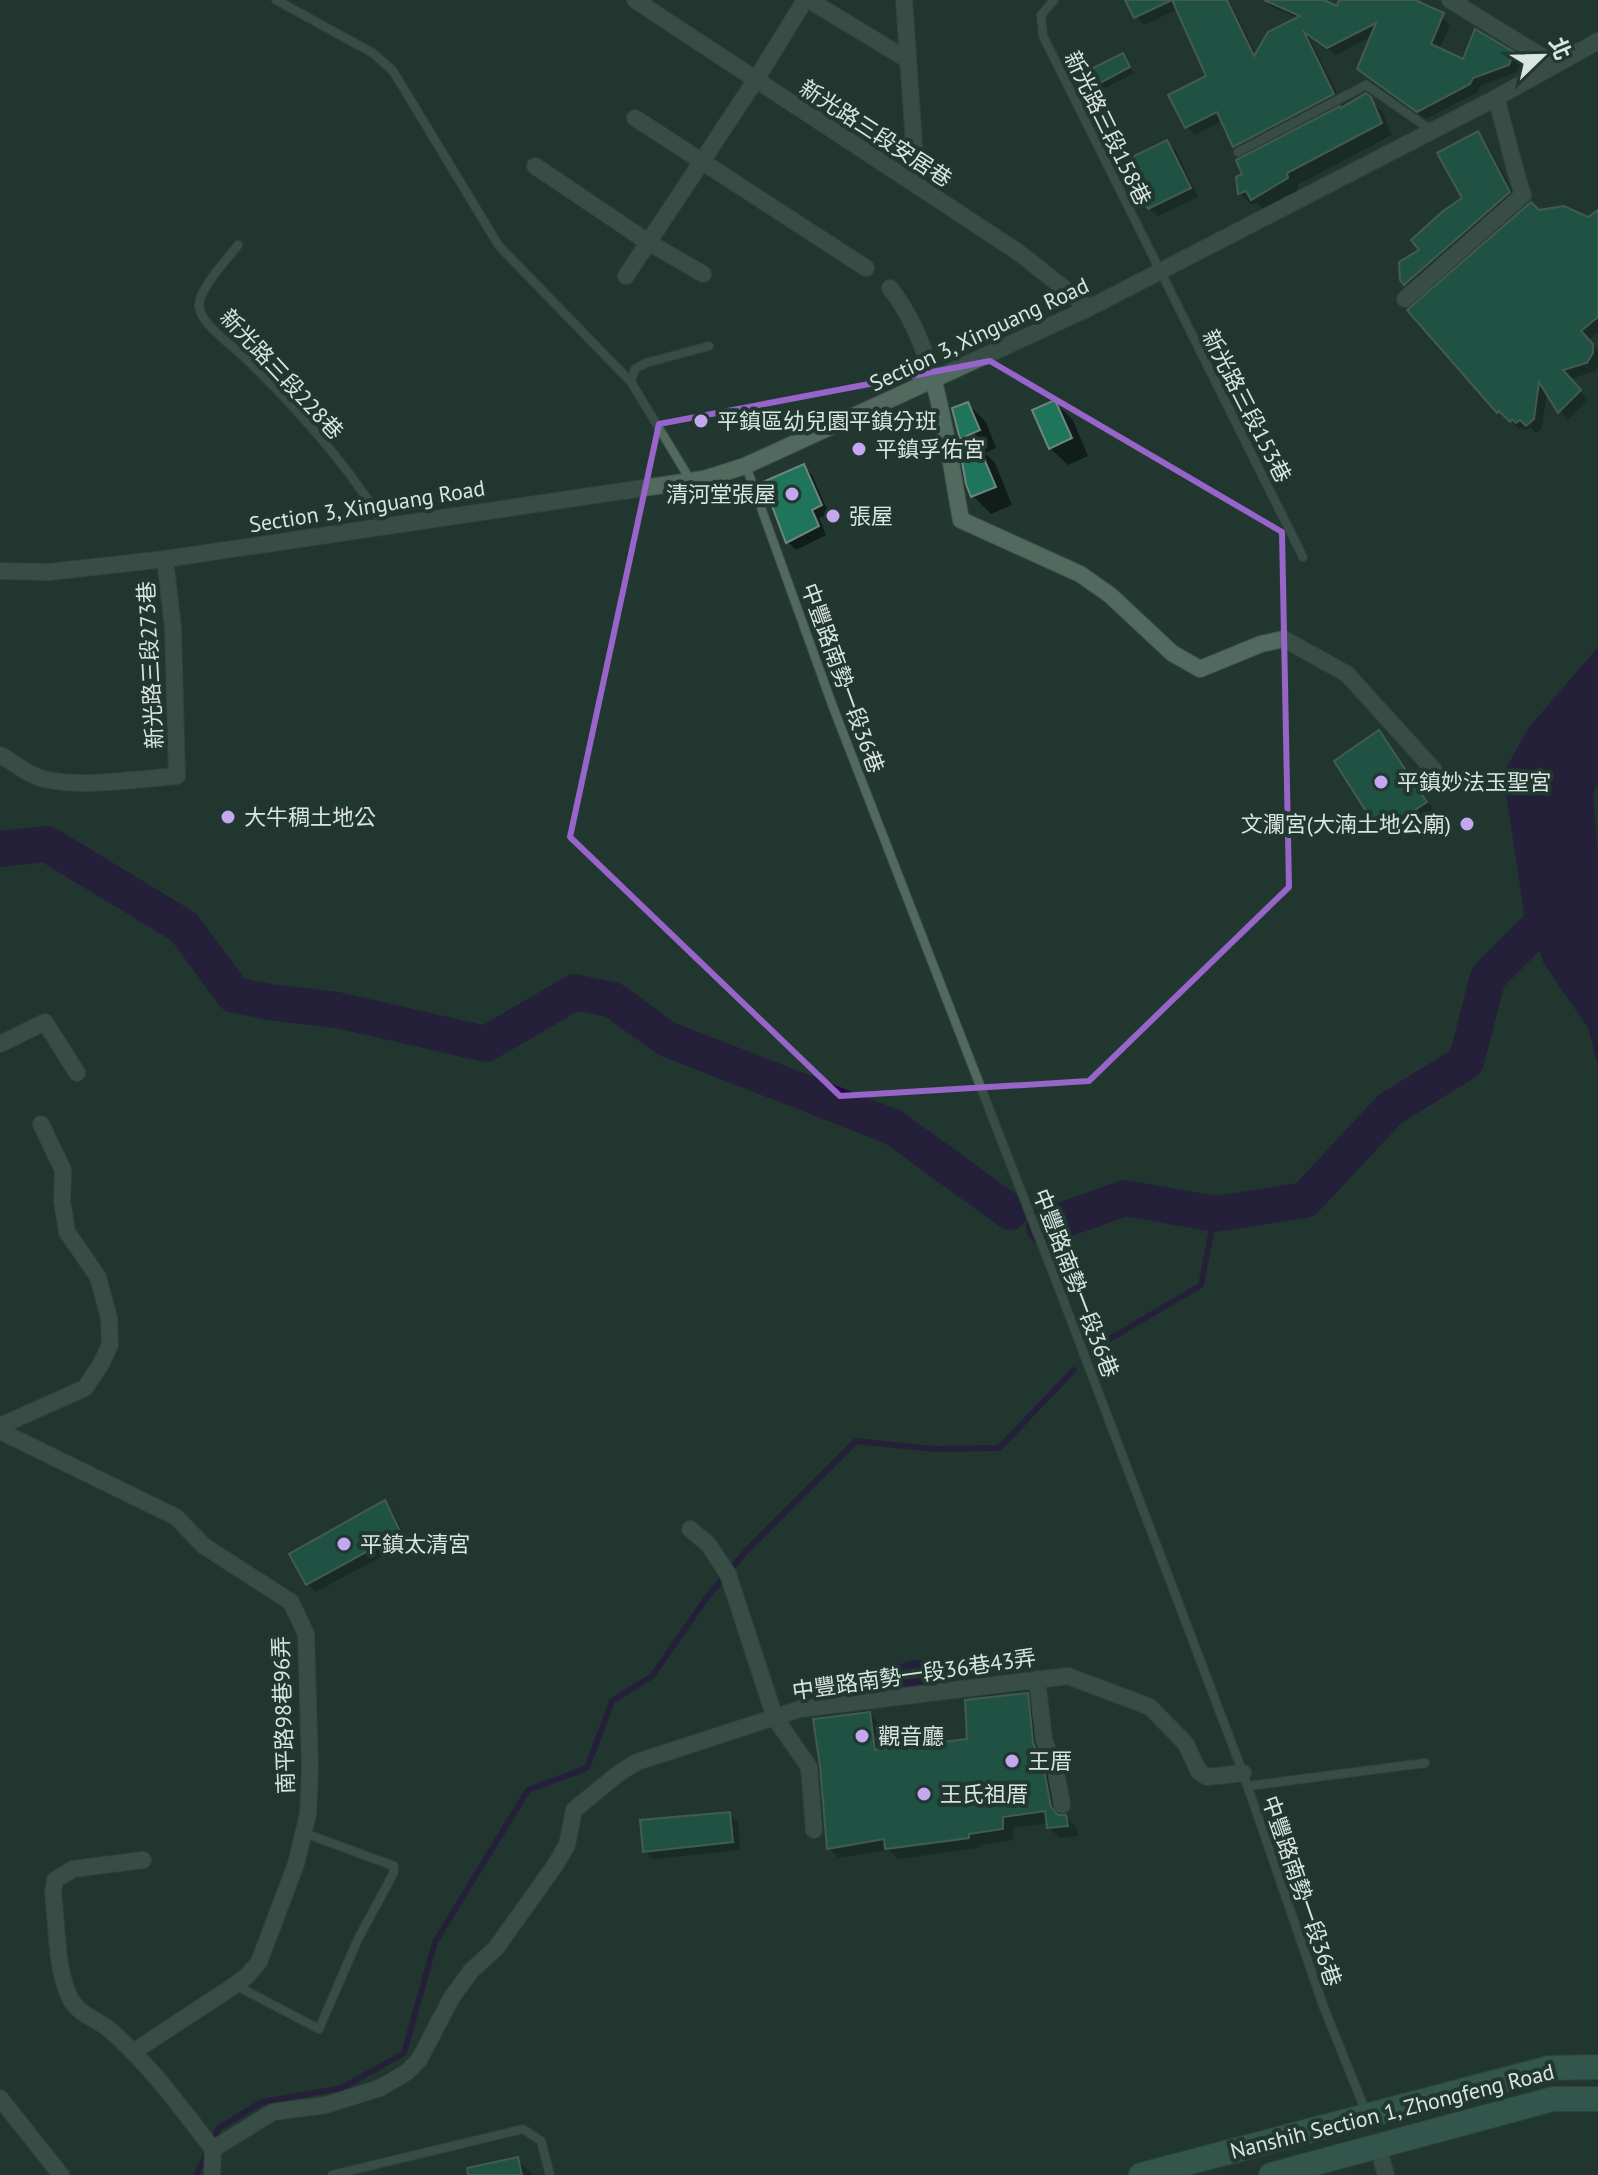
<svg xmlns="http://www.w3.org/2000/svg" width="1598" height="2175" font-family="'PT Sans','Noto Sans TC',sans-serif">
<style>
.water{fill:#290647}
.shadow{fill:#0007}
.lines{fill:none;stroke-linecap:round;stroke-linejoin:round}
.stream{stroke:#290647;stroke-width:6}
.river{stroke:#290647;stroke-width:36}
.building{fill:#1f745c;stroke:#6d857b;stroke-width:2}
.lane-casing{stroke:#3f524b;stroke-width:10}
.street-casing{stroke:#3f524b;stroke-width:18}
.secondary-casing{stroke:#3f524b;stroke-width:26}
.lane{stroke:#526960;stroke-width:8}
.street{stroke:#526960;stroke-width:16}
.secondary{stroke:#477d6d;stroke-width:24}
.marked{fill:none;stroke:#9764c9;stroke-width:6;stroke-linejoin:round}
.poi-dot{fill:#c5a7f1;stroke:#21372f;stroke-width:3}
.labels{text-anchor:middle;stroke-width:8;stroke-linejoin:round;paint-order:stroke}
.street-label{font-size:22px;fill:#d8e5e0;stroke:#21372f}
.poi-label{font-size:22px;fill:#d8e5e0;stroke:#21372f;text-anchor:start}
</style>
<rect width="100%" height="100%" fill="#21372f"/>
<g class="water">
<polygon points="1598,647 1598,784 1593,792 1598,856 1598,1065 1588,1028 1544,964 1524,913 1503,773 1530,726"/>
<path d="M918 1660 937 1661 946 1666 951 1684 871 1693C881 1669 893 1664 918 1660Z"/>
</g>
<g class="shadow">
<polygon points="1127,0 1229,0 1257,56 1299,19 1271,6 1265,0 1319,0 1338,8 1341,0 1401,0 1442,17 1450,26 1439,50 1464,62 1513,54 1521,62 1517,72 1480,86 1478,92 1426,119 1359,69 1372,36 1336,55 1308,35 1341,102 1243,154 1235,146 1223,120 1195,135 1187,127 1208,77 1178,9 1144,25 1136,17"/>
<polygon points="1122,55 1134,73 1094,94 1089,88"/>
<polygon points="1369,98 1382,111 1392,135 1297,185 1299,190 1264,210 1257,203 1252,205 1240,193 1239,178"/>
<polygon points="1478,133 1486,142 1518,201 1414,292 1402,279 1464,199"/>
<polygon points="1167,142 1176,151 1198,197 1158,216 1149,208"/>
<polygon points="1539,212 1598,221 1598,332 1588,340 1598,352 1598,366 1595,371 1570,379 1588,400 1567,420 1547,391 1542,428 1536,433 1530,427 1526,430 1522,427 1519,429 1509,418 1507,420 1410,310"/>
<polygon points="1055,403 1073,420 1088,456 1068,465 1050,448"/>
<polygon points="968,404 986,422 996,448 985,453 995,463 1012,505 991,514 973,496 972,447 962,438"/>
<polygon points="804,467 812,475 829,514 819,518 826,535 796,550 788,542"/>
<polygon points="1379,732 1387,741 1434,811 1390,840 1382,831"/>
<polygon points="384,1502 393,1511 408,1542 316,1592 307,1584"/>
<polygon points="1027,1695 1038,1706 1061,1817 1066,1817 1077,1828 1078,1836 1060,1838 1049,1828 1048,1823 1013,1828 1013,1840 979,1845 979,1848 898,1859 889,1850 839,1858 829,1848 870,1714 880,1725 884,1751 969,1741"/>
<polygon points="729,1814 738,1822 740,1850 653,1859 645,1851"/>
<polygon points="517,2159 533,2175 483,2175"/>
</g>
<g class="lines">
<g class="stream">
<polyline points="1096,1347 1201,1285 1215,1214"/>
<polyline points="196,2175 219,2128 262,2102 342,2088 404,2053 435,1942 528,1790 587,1768 612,1701 652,1676 708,1596 749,1548 856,1441 934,1449 999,1448 1074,1370"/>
</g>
<g class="river">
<polyline points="0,849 47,844 184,927 234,995 269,1002 337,1010 486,1044 575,992 613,1000 667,1039 893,1127 1010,1212"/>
<polyline points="1044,1227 1125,1198 1215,1214 1305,1200 1390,1109 1466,1062 1488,977 1547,918 1573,905"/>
</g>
</g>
<g class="building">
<polygon points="1125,0 1172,0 1134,18"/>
<polygon points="1172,0 1227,0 1254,56 1268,32 1300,16 1264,0 1324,0 1337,6 1339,0 1419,0 1417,1 1444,13 1431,44 1463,59 1475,29 1514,52 1509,65 1473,78 1470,84 1417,112 1357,69 1376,23 1327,48 1304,32 1334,94 1233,147 1217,112 1185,128 1168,95 1206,76"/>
<polygon points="1123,53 1130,67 1087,90 1079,75"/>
<polygon points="1366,93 1371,97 1382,123 1287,173 1288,178 1251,200 1246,191 1238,194 1236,177 1242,174 1236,160 1340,106 1341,108"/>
<polygon points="1478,131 1510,192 1404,285 1400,280 1399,262 1419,250 1411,240 1443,211 1462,198 1437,153"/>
<polygon points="1167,140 1191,188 1148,209 1124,161"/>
<polygon points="1531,202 1539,210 1564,206 1588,217 1598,210 1598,317 1581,331 1593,344 1593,353 1587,363 1563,370 1581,390 1558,413 1539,382 1534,419 1526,426 1520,420 1516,423 1512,419 1510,422 1499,411 1497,413 1407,310"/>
<polygon points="1055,400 1072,438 1049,449 1032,410"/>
<polygon points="968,402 980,430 960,439 952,408"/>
<polygon points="977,442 996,487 971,497 966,484 960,450"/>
<polygon points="804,464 822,505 812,510 819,526 786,543 763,482"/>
<polygon points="1379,730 1427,802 1380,833 1334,761"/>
<polygon points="385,1500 401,1533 306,1585 289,1554"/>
<polygon points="1028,1693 1033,1742 1045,1775 1051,1807 1058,1815 1066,1815 1068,1826 1047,1828 1045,1811 1003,1817 1003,1829 969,1834 969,1838 885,1849 884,1839 827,1849 820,1766 813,1719 870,1712 875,1750 967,1739 965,1700"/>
<polygon points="730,1812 733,1842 643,1852 640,1820"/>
<polygon points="518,2157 522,2175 468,2175 467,2168"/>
</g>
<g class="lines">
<g class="lane-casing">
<g id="lane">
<polyline points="276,0 373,53 393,71 499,246 631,382 691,481"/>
<polyline points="1054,0 1041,15 1043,36 1303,557"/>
<polyline points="1238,152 1366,85 1431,130"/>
<path d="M238 245C228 258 198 290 199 306 201 325 230 343 243 356 296 407 346 462 384 525"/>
<polyline points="631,382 635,369 646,363 709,346"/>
<polyline points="746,466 833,707 1063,1299 1243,1773 1324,2008 1366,2112"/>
<polyline points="1248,1786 1425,1763"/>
<polyline points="235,1985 319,2029 358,1939 393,1874 394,1866 304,1833"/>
<polyline points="332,2175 523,2129 541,2141 550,2175"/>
</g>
</g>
<g class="street-casing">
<g id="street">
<polyline points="635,0 1018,252 1089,308"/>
<polyline points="809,0 908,60"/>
<polyline points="904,0 917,186"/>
<polyline points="1450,0 1554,64"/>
<polyline points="635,118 866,268"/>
<polyline points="535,166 648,242 703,274"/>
<polyline points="626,276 755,81 805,0"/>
<path d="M890 288C938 348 947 446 961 520L1080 574 1110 595 1172 653 1200 669 1261 644 1284 639 1347 674 1434 770"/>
<path d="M1405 299 1523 195C1512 163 1506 131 1496 98"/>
<polyline points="0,571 49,572 165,559 704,479 745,466 1089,308 1496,98 1598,41"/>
<path d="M0 755C16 763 27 775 44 779 80 788 139 779 177 776L173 628 165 559"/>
<polyline points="0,1044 45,1022 77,1073"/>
<polyline points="0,1426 85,1388 101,1364 110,1345 109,1318 98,1277 67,1232 62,1201 63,1170 41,1124"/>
<polyline points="0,1431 176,1517 204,1546 291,1602 306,1634 310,1767 308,1814 296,1864 259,1962 247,1976 229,1989 133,2052"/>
<polyline points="690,1529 708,1544 728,1574 775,1718 809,1767 814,1830"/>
<polyline points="1037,1679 1044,1740 1056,1772 1062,1805"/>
<path d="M143 1860 73 1869 55 1880 53 1892C57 1923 56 1968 69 1996 78 2016 97 2018 111 2031 150 2065 181 2108 213 2149"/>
<polyline points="0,2098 61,2175"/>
<polyline points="1378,2147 1386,2175"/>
<polyline points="213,2149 273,2112 326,2105 380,2088 407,2072 419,2060 452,1997 471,1971 496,1948 556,1864 567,1845 574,1810 619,1773 637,1762 800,1709 1068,1676 1150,1707 1186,1744 1199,1772 1207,1777 1243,1773"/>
<polyline points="212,2175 213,2149"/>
</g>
</g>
<g class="secondary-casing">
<g id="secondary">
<polyline points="1141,2175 1549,2068 1598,2067"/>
<polyline points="1271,2175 1553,2099 1598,2099"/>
</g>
</g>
<use href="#lane" class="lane"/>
<use href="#street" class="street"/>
<use href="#secondary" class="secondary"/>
</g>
<path d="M0 0H1598V2175H0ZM990 361 1282 532 1289 887 1089 1081 840 1096 570 837 659 424Z" fill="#21372f" fill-opacity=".55" fill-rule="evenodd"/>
<path class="marked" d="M990 361 1282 532 1289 887 1089 1081 840 1096 570 837 659 424Z"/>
<g class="poi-dot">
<circle cx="701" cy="421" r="8"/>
<circle cx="859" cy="449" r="8"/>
<circle cx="792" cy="494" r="8"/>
<circle cx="833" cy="516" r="8"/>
<circle cx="1381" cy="782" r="8"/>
<circle cx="228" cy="817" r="8"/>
<circle cx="1467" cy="824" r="8"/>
<circle cx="344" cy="1544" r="8"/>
<circle cx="862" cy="1736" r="8"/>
<circle cx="1012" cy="1761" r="8"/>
<circle cx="924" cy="1794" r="8"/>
</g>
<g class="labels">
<g class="street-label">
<text transform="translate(1108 128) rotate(64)" y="8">新光路三段158巷</text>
<text transform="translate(876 133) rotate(33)" y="8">新光路三段安居巷</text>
<text transform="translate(979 334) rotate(-25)" y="8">Section 3, Xinguang Road</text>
<text transform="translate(282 374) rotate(47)" y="8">新光路三段228巷</text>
<text transform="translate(1247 406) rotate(63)" y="8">新光路三段153巷</text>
<text transform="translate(367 506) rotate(-9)" y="8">Section 3, Xinguang Road</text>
<text transform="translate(150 665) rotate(-93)" y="8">新光路三段273巷</text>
<text transform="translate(843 678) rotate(70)" y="8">中豐路南勢一段36巷</text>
<text transform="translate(1076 1283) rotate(69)" y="8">中豐路南勢一段36巷</text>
<text transform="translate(914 1674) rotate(-8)" y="8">中豐路南勢一段36巷43弄</text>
<text transform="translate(283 1715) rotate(-92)" y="8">南平路98巷96弄</text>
<text transform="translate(1302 1891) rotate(71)" y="8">中豐路南勢一段36巷</text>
<text transform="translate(1392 2111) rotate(-14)" y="8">Nanshih Section 1, Zhongfeng Road</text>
</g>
<g class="poi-label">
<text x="717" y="429">平鎮區幼兒園平鎮分班</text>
<text x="875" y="457">平鎮孚佑宮</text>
<text x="776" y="502" text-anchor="end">清河堂張屋</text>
<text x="849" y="524">張屋</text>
<text x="1397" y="790">平鎮妙法玉聖宮</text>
<text x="244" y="825">大牛稠土地公</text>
<text x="1451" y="832" text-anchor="end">文瀾宮(大湳土地公廟)</text>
<text x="360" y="1552">平鎮太清宮</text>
<text x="878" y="1744">觀音廳</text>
<text x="1028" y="1769">王厝</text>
<text x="940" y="1802">王氏祖厝</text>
</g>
</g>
<g transform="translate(1542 56) rotate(67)" stroke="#21372f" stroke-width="6" paint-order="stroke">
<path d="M0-6L14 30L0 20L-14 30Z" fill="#d8e5e0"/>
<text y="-12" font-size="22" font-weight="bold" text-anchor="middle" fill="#d8e5e0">北</text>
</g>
</svg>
